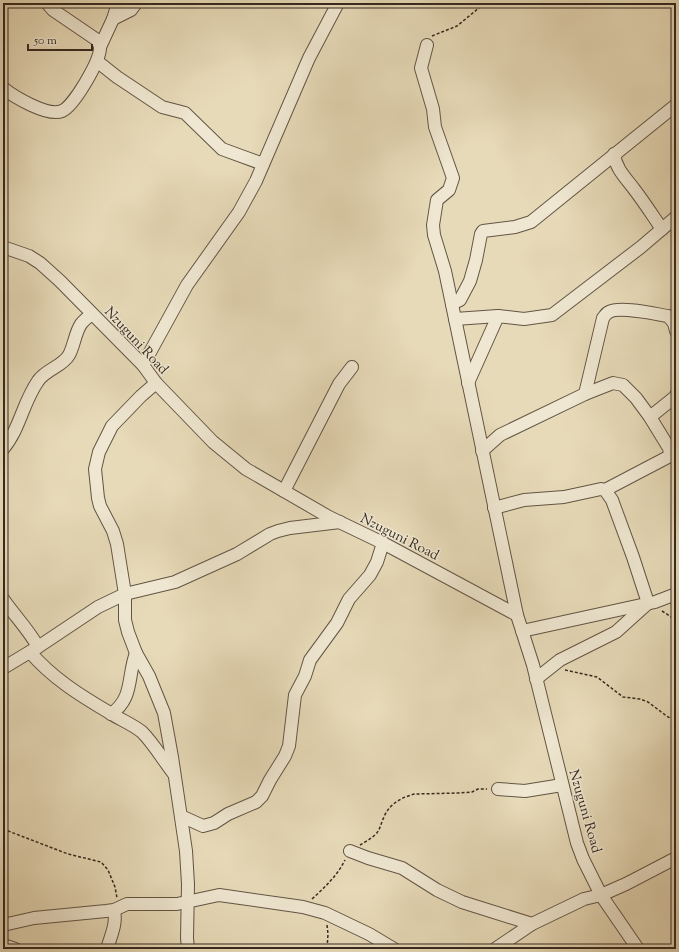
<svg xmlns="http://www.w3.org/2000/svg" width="679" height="952" font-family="'Sorts Mill Goudy',serif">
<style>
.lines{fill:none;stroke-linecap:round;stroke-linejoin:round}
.minor-casing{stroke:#625545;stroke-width:14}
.path{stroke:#35291f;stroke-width:1.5;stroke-dasharray:3 2;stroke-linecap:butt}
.minor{stroke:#efe7d1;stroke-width:12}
.labels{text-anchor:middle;stroke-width:3;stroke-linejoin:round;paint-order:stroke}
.street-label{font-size:14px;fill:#35291f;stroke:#efe7d1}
</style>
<rect width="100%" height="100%" fill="#e7dab8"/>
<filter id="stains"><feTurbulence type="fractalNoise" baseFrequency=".005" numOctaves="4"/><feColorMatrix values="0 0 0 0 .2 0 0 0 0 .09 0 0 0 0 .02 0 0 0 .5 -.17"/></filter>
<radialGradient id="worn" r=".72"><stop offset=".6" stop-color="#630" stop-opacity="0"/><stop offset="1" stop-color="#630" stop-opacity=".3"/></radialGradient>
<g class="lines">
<g class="minor-casing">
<g id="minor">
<polyline points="113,19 131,10 136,3"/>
<polyline points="427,45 421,68 433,109 435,127 453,178 449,190 437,200 433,225 434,235 445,271 517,615 533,665 577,843 583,859 601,895 638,949"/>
<polyline points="100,47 113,19 118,3"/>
<polyline points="98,62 117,77 162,107 185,113 222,149 263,164"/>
<path d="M3 88C14 97 48 117 62 111 74 106 100 61 100 48 100 45 98 42 97 40L53 10 47 3"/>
<path d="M614 154C616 169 625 177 634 189 644 202 653 216 662 229"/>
<polyline points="3,247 29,256 40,263 60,281 143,365 156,383 213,442 246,469 329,517 383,543 517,615"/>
<polyline points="452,304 460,300 470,281 476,260 481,234 483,231 515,227 531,222 676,105"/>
<polyline points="455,319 498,316"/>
<polyline points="143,365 187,285 239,212 256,181 309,58 338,3"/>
<polyline points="156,383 141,396 112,426 99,452 95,469 98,498 100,506 113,531 117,544 125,594 125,620 128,632 136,653 149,676 164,713 172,757 186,851 188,884 187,938 188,949"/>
<polyline points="468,383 498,316 524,319 552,315 641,247 676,217"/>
<path d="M585 394 603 318C605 316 606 313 609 312 620 306 655 314 668 316L674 323 676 331"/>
<polyline points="650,417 675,397 676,395"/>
<path d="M3 449C20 429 23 402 38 381 46 369 62 367 69 355 74 346 75 333 81 324 84 320 88 317 92 314"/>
<polyline points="482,451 500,435 585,394 613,383 623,385 636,398 650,417 669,448 670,453 668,457 605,490"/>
<polyline points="284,491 339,384 352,367"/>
<polyline points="494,508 524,500 564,497 601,489 605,490 612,500 633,557 648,603"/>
<path d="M3 599C14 615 29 630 38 647"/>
<polyline points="522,631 655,602 676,594"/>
<path d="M30 652C52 678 81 696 110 713 121 720 132 724 142 732 154 744 163 760 174 774"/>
<polyline points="3,668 38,647 98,607 125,594 175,582 237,554 270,534 278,531 290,528 340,522"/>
<polyline points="536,679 560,660 616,632 647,604"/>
<path d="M111 714C134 698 127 677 136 653"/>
<polyline points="498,789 525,791 562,785"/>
<polyline points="181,816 203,826 214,823 228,814 256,802 262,796 270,780 285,756 289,746 295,695 305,676 310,660 337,623 349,599 370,575 377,562 383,543"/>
<polyline points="350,851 368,858 402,868 437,890 462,902 532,924"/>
<polyline points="3,925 34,918 106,911 114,910 127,904 177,904 219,895 303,907 325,913 369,934 394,949"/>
<polyline points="3,945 15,949"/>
<path d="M107 949C111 935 117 924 114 910"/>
<polyline points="495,949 532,924 584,899 601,895 626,884 676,858"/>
</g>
</g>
<g class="path">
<polyline points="432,36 457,26 485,3"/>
<polyline points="662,611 676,620"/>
<polyline points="565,670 597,677 623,697 640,699 648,702 668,717 676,720"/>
<polyline points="3,829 68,854 101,862 108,870 115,887 117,898"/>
<path d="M360 845C365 842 371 839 376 834 380 830 381 823 384 817 389 804 402 797 415 794L460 793 472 792 478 789H487"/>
<path d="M312 899C325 887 337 876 345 860"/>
<polyline points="327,925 328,934 327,949"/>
</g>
<use href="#minor" class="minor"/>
</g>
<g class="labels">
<g class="street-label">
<text transform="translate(137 340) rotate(47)" y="5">Nzuguni Road</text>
<text transform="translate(400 536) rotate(27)" y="5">Nzuguni Road</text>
<text transform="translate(586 811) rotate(74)" y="5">Nzuguni Road</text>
</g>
</g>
<rect width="679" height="952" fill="none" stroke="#e7dab8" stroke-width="16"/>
<rect x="4" y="4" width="671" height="944" fill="none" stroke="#35291f" stroke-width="2"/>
<rect x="8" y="8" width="663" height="936" fill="none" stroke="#35291f"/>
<path d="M28 44v6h64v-6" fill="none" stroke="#35291f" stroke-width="2"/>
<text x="34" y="44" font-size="12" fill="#35291f" stroke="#efe7d1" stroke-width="3" paint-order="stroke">50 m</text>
<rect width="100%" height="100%" filter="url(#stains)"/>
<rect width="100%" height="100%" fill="url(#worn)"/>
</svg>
